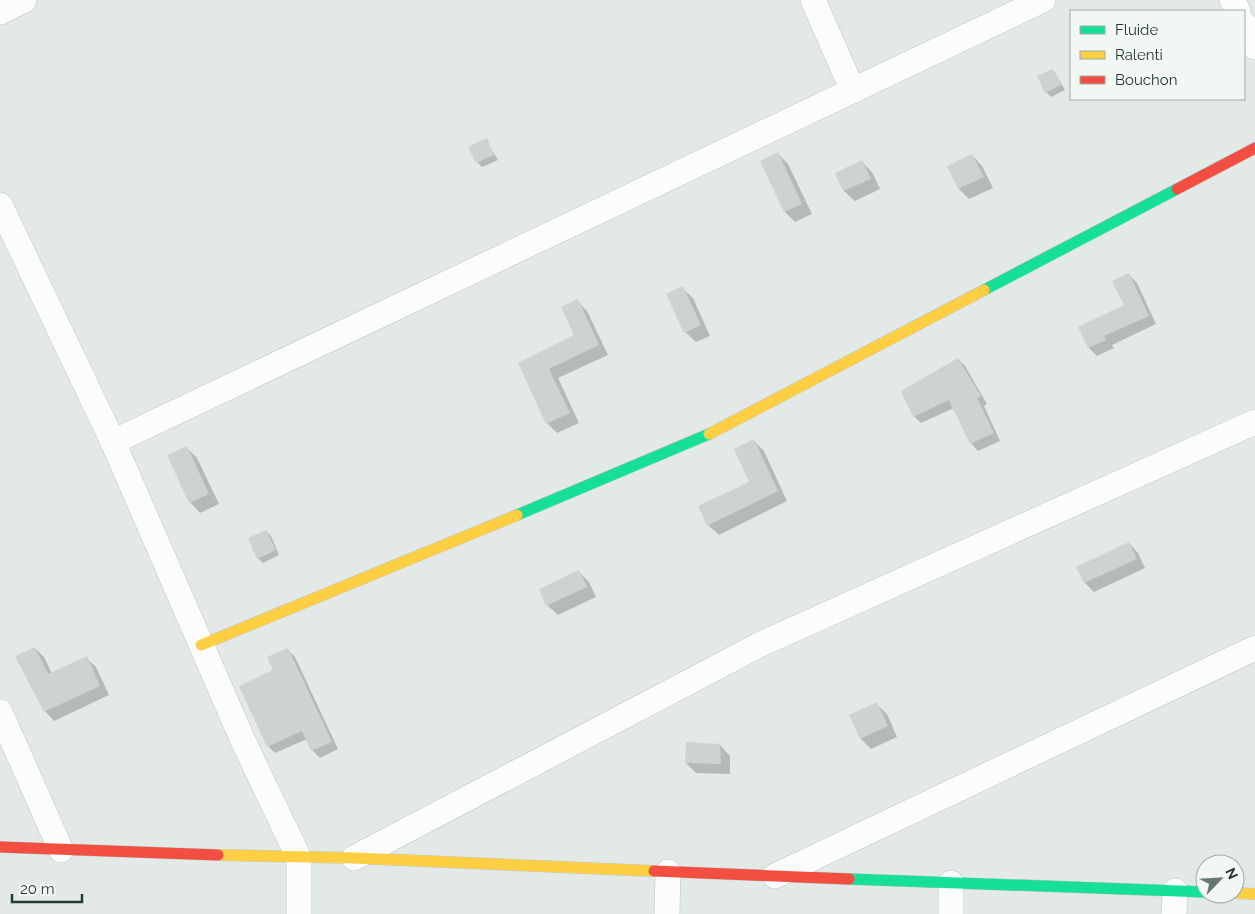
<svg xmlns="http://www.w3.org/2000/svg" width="1255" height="914" font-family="Raleway,sans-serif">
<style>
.shadow{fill:#0003}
.building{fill:#ced2d0}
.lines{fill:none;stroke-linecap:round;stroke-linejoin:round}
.street-casing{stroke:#c0c5c3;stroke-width:26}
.fast-casing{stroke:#c0c6c3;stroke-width:12}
.slow-casing{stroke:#c0c6c3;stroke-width:12}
.jam-casing{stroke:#c0c6c3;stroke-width:12}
.street{stroke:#fbfcfb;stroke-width:25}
.fast{stroke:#16e098;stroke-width:11}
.slow{stroke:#ffcf43;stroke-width:11}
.jam{stroke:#f24e42;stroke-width:11}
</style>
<rect width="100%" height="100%" fill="#e3e9e6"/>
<g class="shadow">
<polygon points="1053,70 1065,90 1051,97 1046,92"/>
<polygon points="486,140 498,160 482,167 477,162"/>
<polygon points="778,154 788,164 812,214 795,222 785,212 762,161"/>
<polygon points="972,155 982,166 993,188 969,199 959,189 949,166"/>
<polygon points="862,162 872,172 880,189 855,201 844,191 836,173"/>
<polygon points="1129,275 1137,283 1156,324 1112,345 1114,348 1097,356 1089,348 1079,327 1125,306"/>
<polygon points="682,288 693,298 710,336 696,342 685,332"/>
<polygon points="577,301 587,311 608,355 558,378 579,423 557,433 547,423 519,364 575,336"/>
<polygon points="958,359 965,366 987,404 984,406 1000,441 978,451 971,443 954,408 921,423 914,416"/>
<polygon points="754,441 764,451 787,501 719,535 708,525 751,482"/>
<polygon points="186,447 197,458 219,504 200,513 190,502"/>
<polygon points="266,531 271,536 279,555 263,563 258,558"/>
<polygon points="1129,543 1138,553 1145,568 1094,592 1085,583 1078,567"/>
<polygon points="579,572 589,582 596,597 558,615 547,605"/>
<polygon points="35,648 44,657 52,674 86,658 96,667 109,695 54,721 45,711"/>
<polygon points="287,649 295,657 338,749 320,758 312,750 307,739 275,753 268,746 275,670"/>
<polygon points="876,704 887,714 897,737 871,749 861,739 851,716"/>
<polygon points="720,745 730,756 730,774 696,773 686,763"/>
</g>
<g class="building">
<polygon points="1053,69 1061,85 1045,93 1037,76"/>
<polygon points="487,138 494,155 476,163 468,147"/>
<polygon points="778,152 802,204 784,212 760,161"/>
<polygon points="972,154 984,177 958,189 947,166"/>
<polygon points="862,160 871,179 843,191 835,173"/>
<polygon points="1129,273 1149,316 1104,336 1106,340 1088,348 1078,327 1124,305 1112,281"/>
<polygon points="683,286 701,325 684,333 666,294"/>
<polygon points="578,299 599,345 549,369 570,413 546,424 518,363 574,335 561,307"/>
<polygon points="958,358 981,396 977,398 994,433 970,444 949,400 913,417 901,391"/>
<polygon points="754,439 778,491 707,526 698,506 749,482 734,449"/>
<polygon points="187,446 209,494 189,503 167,455"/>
<polygon points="266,530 276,550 257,559 248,538"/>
<polygon points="1129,542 1137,559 1084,583 1076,567"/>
<polygon points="579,570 587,587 546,606 539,589"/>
<polygon points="35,647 48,674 87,656 100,686 44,712 15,656"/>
<polygon points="288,648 332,742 311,751 302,731 267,747 239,686 273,670 267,657"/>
<polygon points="877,702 888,726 860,739 849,715"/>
<polygon points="686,742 720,744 721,764 685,763"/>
</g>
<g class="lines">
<g class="street-casing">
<g id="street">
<polyline points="813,0 853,91"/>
<polyline points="1232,0 1238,11"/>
<polyline points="0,12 24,0"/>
<polyline points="1244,24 1255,47"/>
<polyline points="0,205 113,442 244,743 299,858 299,914"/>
<polyline points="113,442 1043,0"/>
<polyline points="0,712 61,850"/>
<polyline points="354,858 761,644 1255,422"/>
<polyline points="775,876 1255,648"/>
<polyline points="951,883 951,914"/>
<polyline points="667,914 668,872"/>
<polyline points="1174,914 1175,891"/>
</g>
</g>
<g class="fast-casing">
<g id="fast">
<polyline points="984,290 1177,189"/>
<polyline points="517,515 709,434"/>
<polyline points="849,879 1205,892"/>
</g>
</g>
<g class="slow-casing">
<g id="slow">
<polyline points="709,434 984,290"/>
<polyline points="201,645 517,515"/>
<polyline points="218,855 354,858 654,871"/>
<polyline points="1235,893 1255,894"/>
</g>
</g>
<g class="jam-casing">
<g id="jam">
<polyline points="1177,189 1255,148"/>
<polyline points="0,847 218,855"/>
<polyline points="654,871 849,879"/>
</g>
</g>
<use href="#street" class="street"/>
<use href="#fast" class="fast"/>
<use href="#slow" class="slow"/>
<use href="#jam" class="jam"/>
</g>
<rect x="1070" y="10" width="175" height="90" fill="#f2f7f4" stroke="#9faba6"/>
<rect x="1080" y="26" width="25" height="8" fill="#16e098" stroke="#9faba6"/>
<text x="1115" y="35" font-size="15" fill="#233a32">Fluide</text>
<rect x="1080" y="51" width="25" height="8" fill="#ffcf43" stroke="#9faba6"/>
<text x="1115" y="60" font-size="15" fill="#233a32">Ralenti</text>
<rect x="1080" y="76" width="25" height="8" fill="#f24e42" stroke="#9faba6"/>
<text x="1115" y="85" font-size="15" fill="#233a32">Bouchon</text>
<g transform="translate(1220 879) rotate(65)"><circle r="24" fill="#f2f7f4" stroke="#9faba6"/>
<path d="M0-4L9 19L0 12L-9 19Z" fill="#667771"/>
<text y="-8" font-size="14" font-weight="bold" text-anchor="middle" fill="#233a32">N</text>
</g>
<path d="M12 894v8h70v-8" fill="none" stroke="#233a32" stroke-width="2.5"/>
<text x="20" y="894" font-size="15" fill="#233a32" stroke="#f2f7f4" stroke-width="4" paint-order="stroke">20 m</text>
</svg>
